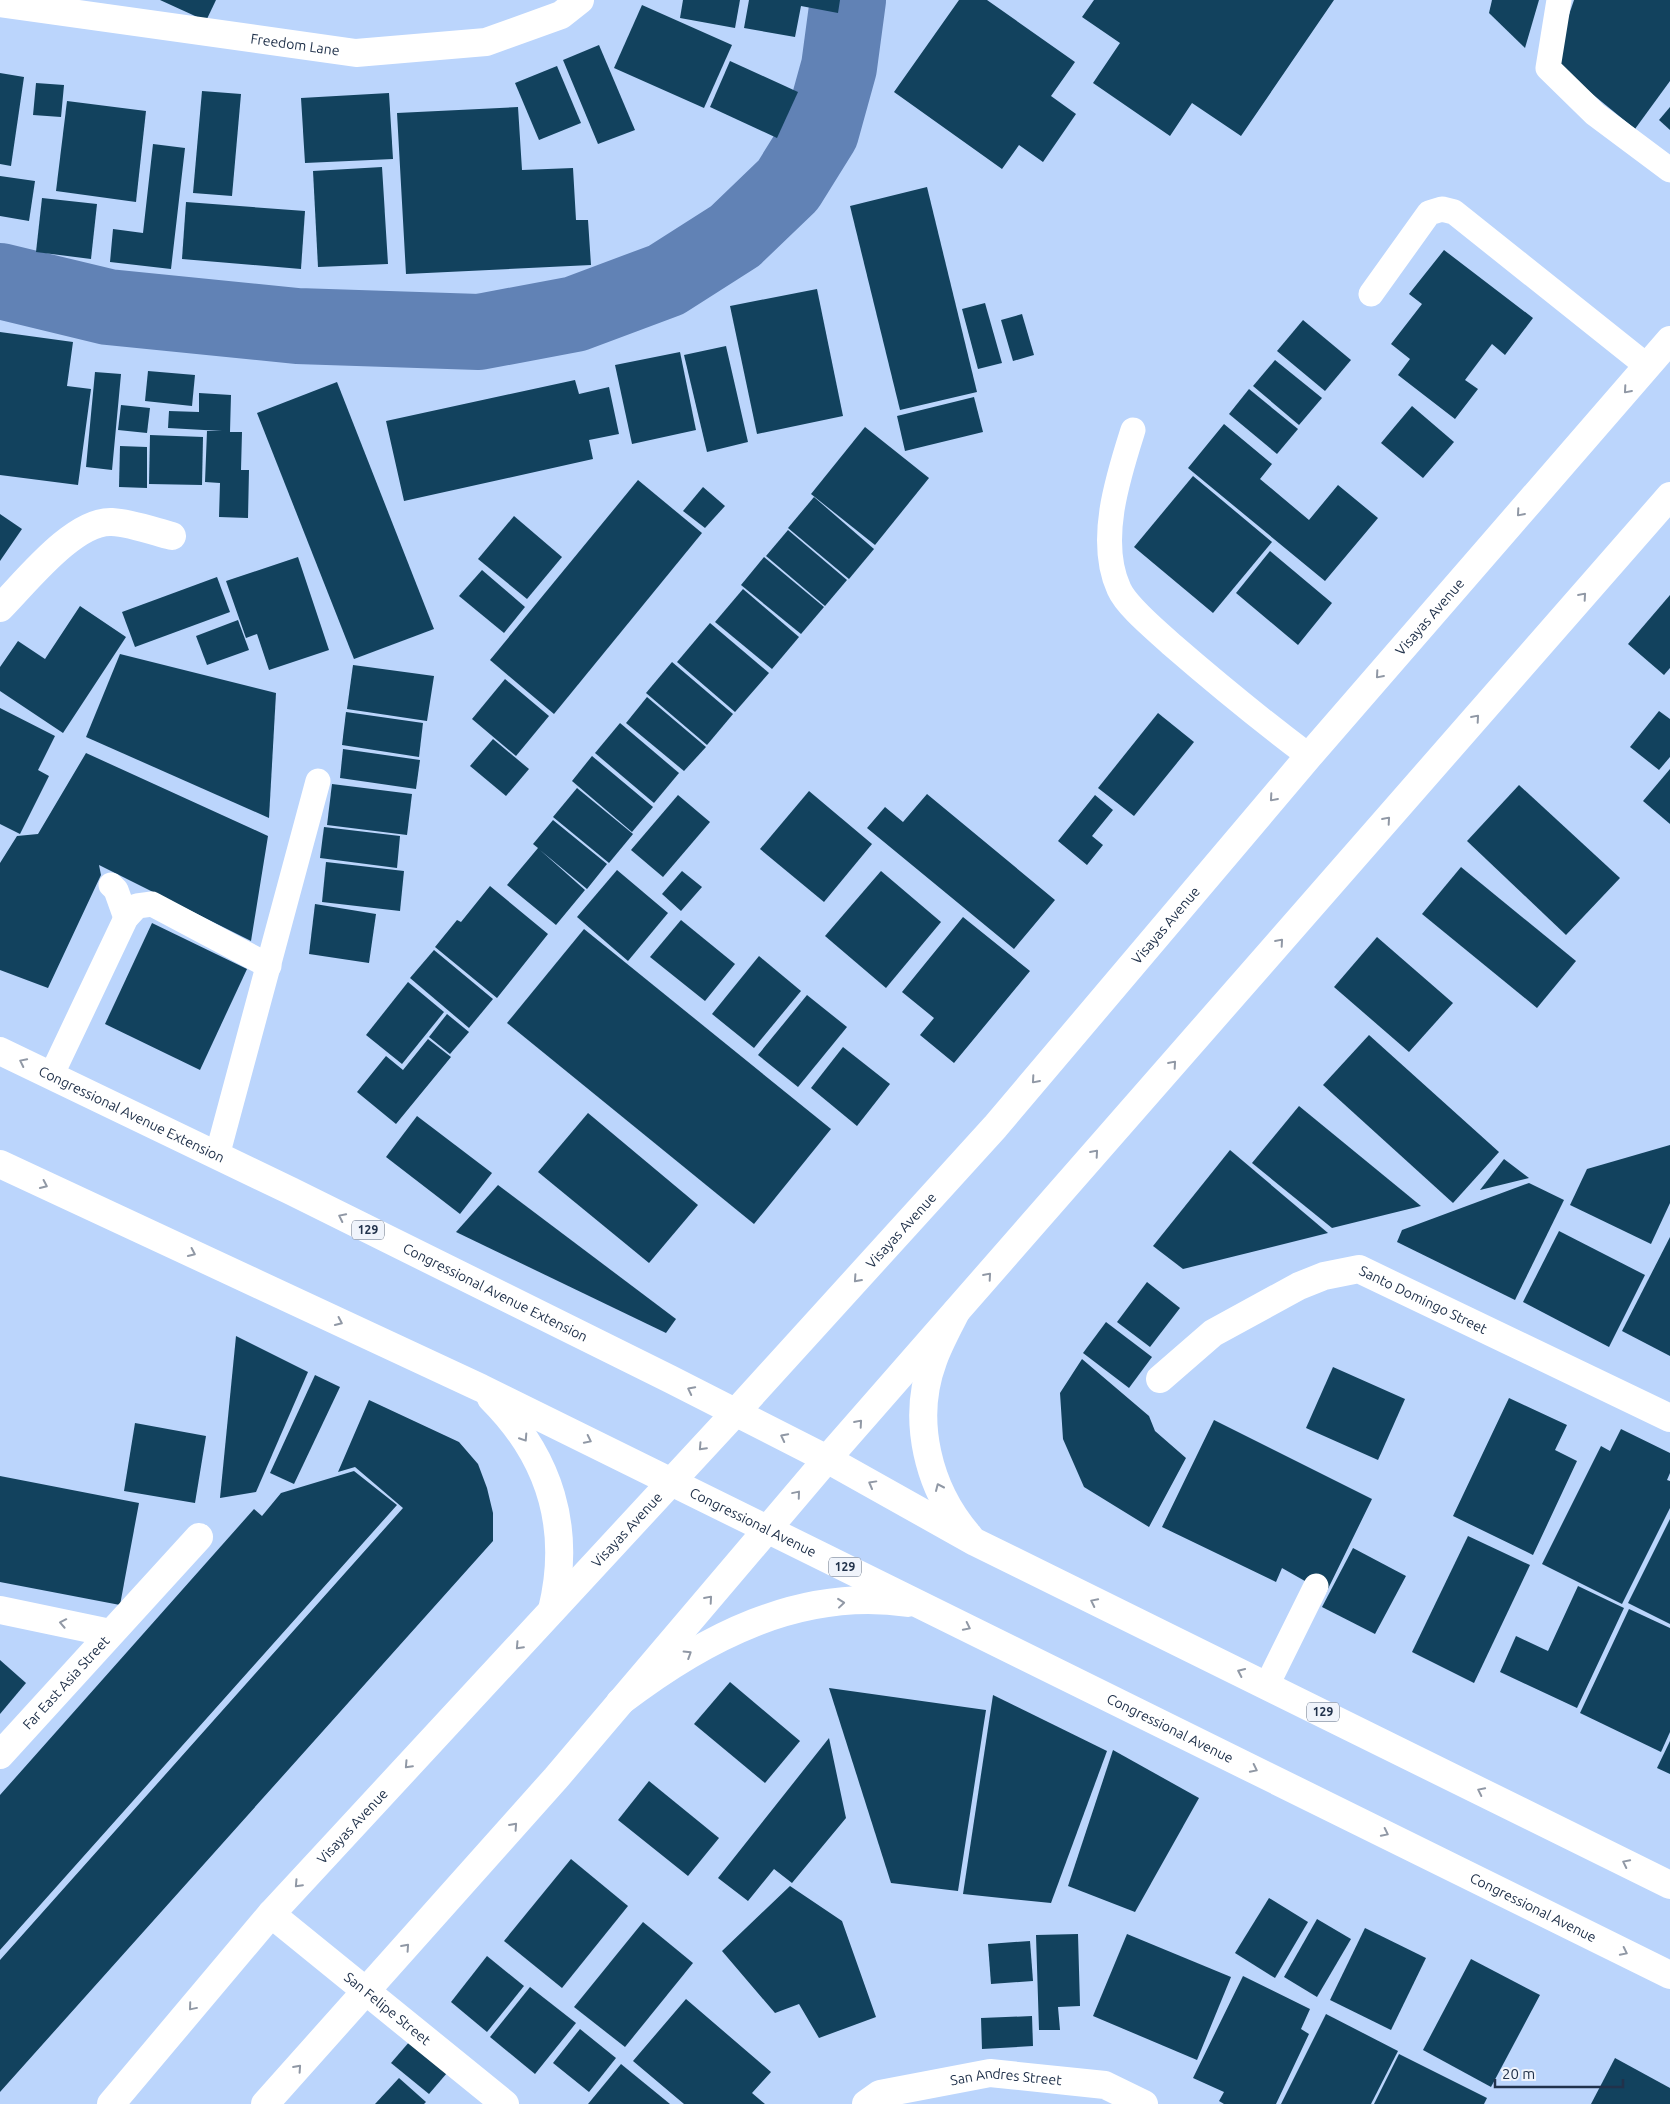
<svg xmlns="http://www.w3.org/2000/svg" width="1670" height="2104" font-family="Ubuntu,sans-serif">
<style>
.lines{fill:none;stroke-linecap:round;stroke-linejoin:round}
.river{stroke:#6182b5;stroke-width:76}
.building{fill:#12425e}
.lane{stroke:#fff;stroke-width:25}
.street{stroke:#fff;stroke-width:28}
.secondary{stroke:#fff;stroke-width:28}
.primary{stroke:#fff;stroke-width:28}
.oneway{stroke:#9098a5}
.labels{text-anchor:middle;stroke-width:5;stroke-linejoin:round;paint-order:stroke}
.shield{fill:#f0f4fb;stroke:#5f6c80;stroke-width:1}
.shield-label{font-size:12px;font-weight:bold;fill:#21324b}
.street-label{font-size:14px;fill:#21324b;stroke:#f0f4fb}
</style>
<rect width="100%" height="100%" fill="#bbd5fc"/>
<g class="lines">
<polyline class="river" points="0,281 108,307 297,326 479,332 575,314 666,280 735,236 788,185 821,132 839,67 848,0"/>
</g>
<g class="building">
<polygon points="160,0 216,0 206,21"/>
<polygon points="683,0 740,0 735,28 680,18"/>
<polygon points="749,0 840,0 838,13 801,6 795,37 744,28"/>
<polygon points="959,0 987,0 1075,62 1051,96 1076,114 1043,162 1019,145 1002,169 894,92"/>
<polygon points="1094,0 1334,0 1241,136 1192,103 1170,136 1093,83 1120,43 1082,17"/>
<polygon points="1492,0 1539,0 1525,48 1489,13"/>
<polygon points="1574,0 1670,0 1670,81 1635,129 1553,62"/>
<polygon points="642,5 732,45 704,108 614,68"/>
<polygon points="599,45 635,130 598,144 563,60"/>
<polygon points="730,61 798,92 777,138 710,107"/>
<polygon points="557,66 581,123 539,140 515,83"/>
<polygon points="0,73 24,77 11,166 0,164"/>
<polygon points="36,83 64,85 61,117 33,115"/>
<polygon points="202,91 241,94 232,196 193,193"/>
<polygon points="389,93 393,159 305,163 301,98"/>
<polygon points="67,101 146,111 136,202 56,191"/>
<polygon points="518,107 522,170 573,168 576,220 588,220 591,265 406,274 397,113"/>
<polygon points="1670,107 1670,130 1659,120"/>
<polygon points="153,144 185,148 171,269 110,262 113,229 143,233"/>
<polygon points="382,167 388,264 318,267 313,171"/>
<polygon points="0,176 35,181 29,221 0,216"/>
<polygon points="927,187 977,392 900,410 850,206"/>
<polygon points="42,198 97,204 91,259 36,252"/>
<polygon points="186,202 305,211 301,269 182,259"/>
<polygon points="1444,250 1533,318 1505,355 1492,344 1465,380 1478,389 1455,419 1398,375 1410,359 1391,344 1422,304 1409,294"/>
<polygon points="817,289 843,416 757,434 730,306"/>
<polygon points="985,303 1002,363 978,369 962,309"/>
<polygon points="1022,314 1034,355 1013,361 1001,320"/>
<polygon points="1303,320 1351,360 1325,391 1277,351"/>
<polygon points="0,332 73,342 67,386 91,389 78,485 0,475"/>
<polygon points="726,346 748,442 707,452 684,355"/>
<polygon points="680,352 696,430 632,444 615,365"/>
<polygon points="1275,360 1322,398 1299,425 1253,386"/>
<polygon points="148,371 195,375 192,406 145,401"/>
<polygon points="95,372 121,374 112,470 86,467"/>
<polygon points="575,380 579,394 609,387 619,434 589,440 593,459 404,501 386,421"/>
<polygon points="337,382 434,629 354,659 257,413"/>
<polygon points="1249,389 1298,429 1277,454 1229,414"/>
<polygon points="199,393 231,395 230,432 242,432 241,470 249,470 248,518 219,517 220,483 205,482 207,431 222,431 168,428 169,411 199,412"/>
<polygon points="974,397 983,432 905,451 897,416"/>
<polygon points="121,405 150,408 147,433 118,430"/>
<polygon points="1412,406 1454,442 1423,478 1381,443"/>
<polygon points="1224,424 1272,464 1260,479 1309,520 1338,485 1378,518 1325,581 1188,468"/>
<polygon points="865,427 929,478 875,545 811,494"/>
<polygon points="150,435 203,437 202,485 149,484"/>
<polygon points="120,446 147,447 147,488 119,487"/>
<polygon points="1193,476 1272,542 1213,613 1134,547"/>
<polygon points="638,480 702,533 554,714 490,660"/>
<polygon points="703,487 725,506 705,528 683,511"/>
<polygon points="814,497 874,549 849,579 788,528"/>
<polygon points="0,514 22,529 0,561"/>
<polygon points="514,516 562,557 527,599 478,559"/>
<polygon points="788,530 847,580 825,606 766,556"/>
<polygon points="1270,551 1332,603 1298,645 1236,593"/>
<polygon points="298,557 329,650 269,670 257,634 246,638 226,581"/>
<polygon points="764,557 824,607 801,634 741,585"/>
<polygon points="482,570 525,607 504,633 459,596"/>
<polygon points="217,577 230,612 135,647 122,612"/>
<polygon points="743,589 799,637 772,669 715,622"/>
<polygon points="1670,595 1670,668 1664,675 1628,644"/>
<polygon points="80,606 126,637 63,733 0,691 0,667 18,641 45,659"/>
<polygon points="238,620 249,650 207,665 196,636"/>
<polygon points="710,623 769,673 735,712 677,662"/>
<polygon points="120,654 276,693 269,818 86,737"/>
<polygon points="672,662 733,714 707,745 646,693"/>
<polygon points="353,665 434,676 427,721 347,709"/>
<polygon points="505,679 549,716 516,756 472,719"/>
<polygon points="647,697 706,747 684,771 626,723"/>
<polygon points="0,708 55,736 38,770 49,776 20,834 0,824"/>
<polygon points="1659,711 1670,719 1670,757 1659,770 1630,747"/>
<polygon points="346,712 423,723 419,757 342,745"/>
<polygon points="1158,713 1194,742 1134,816 1098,788"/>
<polygon points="620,723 679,773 654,803 595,753"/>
<polygon points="493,739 529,769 506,796 470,766"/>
<polygon points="343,749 420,760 416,789 340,778"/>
<polygon points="86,753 268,836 251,941 99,865 101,875 48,988 0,970 0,863 17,836 38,834"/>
<polygon points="592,756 653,807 632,832 572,781"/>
<polygon points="1670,769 1670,824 1643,801"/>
<polygon points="332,784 412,794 407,835 327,825"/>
<polygon points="1519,785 1620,878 1566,935 1467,841"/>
<polygon points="577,788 633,834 609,863 553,817"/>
<polygon points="809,791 872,844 824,902 760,849"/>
<polygon points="927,794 1055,900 1014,949 867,828 885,807 903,822"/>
<polygon points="678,795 710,822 663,877 631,850"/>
<polygon points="1095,795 1113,810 1092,836 1103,845 1087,865 1058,841"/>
<polygon points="553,820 607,864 587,889 540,850 585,890 556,925 507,885 538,848 533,844"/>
<polygon points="324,827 400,836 397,868 320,858"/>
<polygon points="326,862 404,871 400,911 322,902"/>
<polygon points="1461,867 1576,961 1537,1008 1422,914"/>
<polygon points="617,870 668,913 628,961 577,917"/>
<polygon points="682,871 702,887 681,911 662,894"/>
<polygon points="881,871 941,922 886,988 825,936"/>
<polygon points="490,886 548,934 497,998 435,947 457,920 461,922"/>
<polygon points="315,904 376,914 369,963 309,954"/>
<polygon points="963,917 1030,971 954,1063 920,1035 934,1018 902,992"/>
<polygon points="681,920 735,964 705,1001 650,957"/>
<polygon points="152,923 247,969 200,1070 105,1024"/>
<polygon points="584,929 831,1129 754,1224 507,1023"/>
<polygon points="1377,937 1453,1003 1409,1052 1334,987"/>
<polygon points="434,950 493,999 469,1028 410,978"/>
<polygon points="759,956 801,991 754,1048 712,1014"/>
<polygon points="408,982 444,1012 402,1064 366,1035"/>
<polygon points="807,995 847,1027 798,1087 758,1055"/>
<polygon points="447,1014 469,1032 450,1054 429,1037"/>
<polygon points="1369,1035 1499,1152 1453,1203 1323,1085"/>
<polygon points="428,1039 451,1057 396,1124 357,1092 386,1056 403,1070"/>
<polygon points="843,1047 890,1084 857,1126 811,1088"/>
<polygon points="1299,1106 1421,1206 1332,1228 1252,1163"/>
<polygon points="588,1113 698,1205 649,1263 538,1172"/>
<polygon points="417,1116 492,1173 460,1214 386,1157"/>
<polygon points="1670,1145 1670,1203 1651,1244 1570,1205 1587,1169"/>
<polygon points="1230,1150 1328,1233 1183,1269 1153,1246"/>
<polygon points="1504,1159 1529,1178 1480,1190"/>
<polygon points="1529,1183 1564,1200 1515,1300 1397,1242 1402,1230"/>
<polygon points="498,1185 676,1319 666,1333 456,1232"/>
<polygon points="1559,1231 1645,1275 1609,1347 1523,1302"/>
<polygon points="1670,1237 1670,1356 1622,1331"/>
<polygon points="1147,1282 1180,1308 1150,1347 1117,1322"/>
<polygon points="1106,1322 1152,1357 1129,1388 1083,1353"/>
<polygon points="236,1336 308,1372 256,1492 220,1498"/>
<polygon points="1082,1359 1149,1416 1155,1431 1186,1458 1149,1527 1084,1487 1063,1439 1060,1393"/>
<polygon points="1333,1367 1405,1399 1378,1460 1306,1428"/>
<polygon points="315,1375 340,1387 294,1484 270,1473"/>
<polygon points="1509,1398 1567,1425 1555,1450 1577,1461 1533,1555 1453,1516"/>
<polygon points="369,1400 459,1442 478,1464 487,1488 493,1513 493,1541 0,2092 0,1960 403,1508 355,1467 338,1472"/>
<polygon points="1214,1420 1372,1499 1326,1593 1282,1568 1276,1582 1162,1527"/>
<polygon points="135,1423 206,1436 195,1503 124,1491"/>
<polygon points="1621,1429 1670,1453 1670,1473 1667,1480 1670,1481 1670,1508 1622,1604 1542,1564 1601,1446 1610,1451"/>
<polygon points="354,1471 397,1505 0,1950 0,1795 254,1509 262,1516 281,1493"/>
<polygon points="0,1476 139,1503 120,1605 0,1582"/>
<polygon points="1670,1519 1670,1624 1628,1603"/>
<polygon points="1468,1536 1530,1565 1474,1683 1412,1652"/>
<polygon points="1353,1548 1406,1576 1375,1634 1322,1607"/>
<polygon points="1578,1586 1624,1608 1577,1708 1500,1672 1516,1636 1548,1651"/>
<polygon points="1629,1609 1670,1628 1670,1732 1661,1752 1580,1713"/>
<polygon points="0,1660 26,1683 0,1714"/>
<polygon points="730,1682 800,1741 765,1783 694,1724"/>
<polygon points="829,1688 986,1710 958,1891 891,1883"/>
<polygon points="993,1695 1107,1751 1051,1903 963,1894"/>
<polygon points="829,1738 846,1818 792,1883 774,1869 748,1901 718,1878"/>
<polygon points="1670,1741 1670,1774 1657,1768"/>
<polygon points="1113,1750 1199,1798 1135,1912 1068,1886"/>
<polygon points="649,1781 719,1838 688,1876 618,1820"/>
<polygon points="571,1859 628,1906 562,1988 504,1941"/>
<polygon points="790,1886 842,1921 876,2017 819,2038 799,2004 775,2013 722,1951"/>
<polygon points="1269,1898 1308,1922 1275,1978 1235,1953"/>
<polygon points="1317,1919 1351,1939 1317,1997 1284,1977"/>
<polygon points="643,1922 693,1963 625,2047 574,2007"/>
<polygon points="1365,1928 1426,1958 1391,2030 1330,2000"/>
<polygon points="1078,1934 1080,2006 1058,2007 1060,2030 1039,2030 1036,1935"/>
<polygon points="1127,1934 1231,1977 1197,2060 1093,2016"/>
<polygon points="1030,1941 1033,1981 991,1984 988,1944"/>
<polygon points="487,1956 524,1986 487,2032 451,2002"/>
<polygon points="1471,1959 1540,1995 1491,2087 1423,2050"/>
<polygon points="1243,1976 1310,2009 1301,2029 1309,2034 1276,2104 1224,2104 1219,2101 1224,2092 1193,2078"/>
<polygon points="530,1987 576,2023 535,2074 490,2037"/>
<polygon points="686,1999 771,2072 752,2093 765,2104 684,2104 633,2061"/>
<polygon points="1326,2014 1398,2051 1371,2104 1281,2104"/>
<polygon points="1032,2016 1033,2046 982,2049 981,2018"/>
<polygon points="580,2029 616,2058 589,2092 553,2063"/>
<polygon points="410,2041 447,2073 429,2094 391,2063"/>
<polygon points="1399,2054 1487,2098 1484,2104 1374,2104"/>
<polygon points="1615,2058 1670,2088 1670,2104 1591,2104"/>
<polygon points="621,2064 670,2104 588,2104"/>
<polygon points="399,2078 426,2102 424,2104 375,2104"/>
</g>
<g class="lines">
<g class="lane">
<polyline points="1559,0 1548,68 1595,114 1670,170"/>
<polyline points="1371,294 1429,213 1442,209 1454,212 1647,366"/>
<path d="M1133 430C1118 477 1097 541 1119 589 1127 607 1156 630 1171 644 1216 683 1261 720 1309 756"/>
<polyline points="111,885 116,890 126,918"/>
<polyline points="51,1076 126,918 137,906 152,904 269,966"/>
<polyline points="217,1156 318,781"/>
<polyline points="1267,1685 1316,1586"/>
</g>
<g class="street">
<path id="s1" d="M0 3 356 53 486 42 561 15 580 0"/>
<path d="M0 608C26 582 74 520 112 522 131 523 153 531 172 536"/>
<path id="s2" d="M1160 1379 1213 1333 1299 1286 1324 1276 1359 1269 1670 1418"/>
<polyline points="0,1610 110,1633"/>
<path id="s3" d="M0 1755 199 1537"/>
<path id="s4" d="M271 1914 505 2104"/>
<path id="s5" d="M866 2104 880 2094 990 2073 1105 2085 1144 2104"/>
</g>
<g class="secondary">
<path id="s6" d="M111 2104 271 1914 735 1413 995 1127 1309 756 1670 340"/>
<polyline points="265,2104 556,1778 827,1459 1670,496"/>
</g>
<g class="primary">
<path id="s7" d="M0 1051 291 1191 670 1379 827 1459 975 1542 1670 1885"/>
<path id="s8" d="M0 1164 481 1388 1670 1975"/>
<path d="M956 1312C948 1328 939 1344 933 1361 911 1420 928 1489 969 1536"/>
<path d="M491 1398C550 1457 572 1528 552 1610"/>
<path d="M620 1702C702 1639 799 1587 908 1603"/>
</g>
</g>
<defs><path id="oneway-chevron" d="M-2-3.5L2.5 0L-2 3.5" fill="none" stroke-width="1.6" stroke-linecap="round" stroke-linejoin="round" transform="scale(1.25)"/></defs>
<g class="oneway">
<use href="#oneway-chevron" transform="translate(1627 390) rotate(131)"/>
<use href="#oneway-chevron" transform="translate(1520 513) rotate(131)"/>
<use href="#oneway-chevron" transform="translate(1583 596) rotate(-49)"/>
<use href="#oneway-chevron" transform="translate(1379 675) rotate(131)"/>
<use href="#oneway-chevron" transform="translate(1476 718) rotate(-49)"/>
<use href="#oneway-chevron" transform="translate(1273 798) rotate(131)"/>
<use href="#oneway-chevron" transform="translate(1387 820) rotate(-49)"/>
<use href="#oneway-chevron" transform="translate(1280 942) rotate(-49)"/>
<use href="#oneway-chevron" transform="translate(23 1062) rotate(-154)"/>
<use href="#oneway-chevron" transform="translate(1173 1064) rotate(-49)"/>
<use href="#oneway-chevron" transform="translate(1035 1080) rotate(131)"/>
<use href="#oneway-chevron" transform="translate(1095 1153) rotate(-49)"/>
<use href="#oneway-chevron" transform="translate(44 1185) rotate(25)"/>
<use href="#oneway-chevron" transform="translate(342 1217) rotate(-154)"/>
<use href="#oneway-chevron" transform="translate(192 1253) rotate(25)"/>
<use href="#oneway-chevron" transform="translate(988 1276) rotate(-49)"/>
<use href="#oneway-chevron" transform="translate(857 1279) rotate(132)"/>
<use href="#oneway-chevron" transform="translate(339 1322) rotate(25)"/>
<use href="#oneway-chevron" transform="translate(691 1390) rotate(-153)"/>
<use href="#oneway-chevron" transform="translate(859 1423) rotate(-49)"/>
<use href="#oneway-chevron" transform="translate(784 1437) rotate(-153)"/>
<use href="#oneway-chevron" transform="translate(524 1438) rotate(57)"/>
<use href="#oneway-chevron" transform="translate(588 1440) rotate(26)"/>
<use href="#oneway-chevron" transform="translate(702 1447) rotate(133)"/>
<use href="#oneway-chevron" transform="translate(872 1484) rotate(-151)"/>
<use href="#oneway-chevron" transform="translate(939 1487) rotate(-114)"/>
<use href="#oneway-chevron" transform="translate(797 1494) rotate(-50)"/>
<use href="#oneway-chevron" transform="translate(709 1599) rotate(-49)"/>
<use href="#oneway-chevron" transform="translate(1094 1602) rotate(-154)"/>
<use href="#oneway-chevron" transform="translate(841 1603) rotate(-6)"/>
<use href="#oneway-chevron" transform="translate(63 1623) rotate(-169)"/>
<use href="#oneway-chevron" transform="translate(967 1627) rotate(26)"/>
<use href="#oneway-chevron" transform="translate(519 1646) rotate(133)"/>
<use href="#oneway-chevron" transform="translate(688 1654) rotate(-32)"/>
<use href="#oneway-chevron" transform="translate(1241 1672) rotate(-155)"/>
<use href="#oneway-chevron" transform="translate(408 1765) rotate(133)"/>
<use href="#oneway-chevron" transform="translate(1254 1769) rotate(26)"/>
<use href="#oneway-chevron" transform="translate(1481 1791) rotate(-154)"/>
<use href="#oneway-chevron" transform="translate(514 1826) rotate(-48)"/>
<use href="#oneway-chevron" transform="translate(1385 1833) rotate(26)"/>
<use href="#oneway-chevron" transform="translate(1626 1863) rotate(-154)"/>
<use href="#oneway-chevron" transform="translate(298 1884) rotate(133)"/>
<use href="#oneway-chevron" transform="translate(406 1947) rotate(-48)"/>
<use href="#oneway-chevron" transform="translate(1624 1952) rotate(26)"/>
<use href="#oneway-chevron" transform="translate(192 2007) rotate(130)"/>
<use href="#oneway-chevron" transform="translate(298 2068) rotate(-48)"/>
</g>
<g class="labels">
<g class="shield">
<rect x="352" y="1220.5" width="32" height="19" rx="4"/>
<rect x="829" y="1557.5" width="32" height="19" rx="4"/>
<rect x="1307" y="1702.5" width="32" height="19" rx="4"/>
</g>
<g class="shield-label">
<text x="368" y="1234">129</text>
<text x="845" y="1571">129</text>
<text x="1323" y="1716">129</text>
</g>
<g class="street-label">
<text dy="5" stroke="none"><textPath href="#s1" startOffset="298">Freedom Lane</textPath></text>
<text dy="5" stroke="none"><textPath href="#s6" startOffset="1988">Visayas Avenue</textPath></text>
<text dy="5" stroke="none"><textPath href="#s6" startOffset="1582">Visayas Avenue</textPath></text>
<text dy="5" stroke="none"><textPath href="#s7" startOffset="146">Congressional Avenue Extension</textPath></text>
<text dy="5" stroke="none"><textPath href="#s6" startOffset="1178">Visayas Avenue</textPath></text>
<text dy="5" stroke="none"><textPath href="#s7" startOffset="551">Congressional Avenue Extension</textPath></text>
<text dy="5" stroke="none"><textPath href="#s2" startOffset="302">Santo Domingo Street</textPath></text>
<text dy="5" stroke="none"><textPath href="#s8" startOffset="834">Congressional Avenue</textPath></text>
<text dy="5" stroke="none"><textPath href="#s6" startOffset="772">Visayas Avenue</textPath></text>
<text dy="5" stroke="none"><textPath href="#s3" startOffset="98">Far East Asia Street</textPath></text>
<text dy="5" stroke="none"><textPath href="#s8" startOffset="1299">Congressional Avenue</textPath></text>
<text dy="5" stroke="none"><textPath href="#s6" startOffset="368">Visayas Avenue</textPath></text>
<text dy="5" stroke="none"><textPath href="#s8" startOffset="1704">Congressional Avenue</textPath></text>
<text dy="5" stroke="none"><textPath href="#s4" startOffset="150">San Felipe Street</textPath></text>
<text dy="5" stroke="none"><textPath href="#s5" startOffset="145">San Andres Street</textPath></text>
</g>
</g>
<path d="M1495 2079v8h128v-8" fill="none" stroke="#21324b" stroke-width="2.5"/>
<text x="1502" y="2079" font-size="15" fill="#21324b" stroke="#f0f4fb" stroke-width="4" paint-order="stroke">20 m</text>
</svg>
